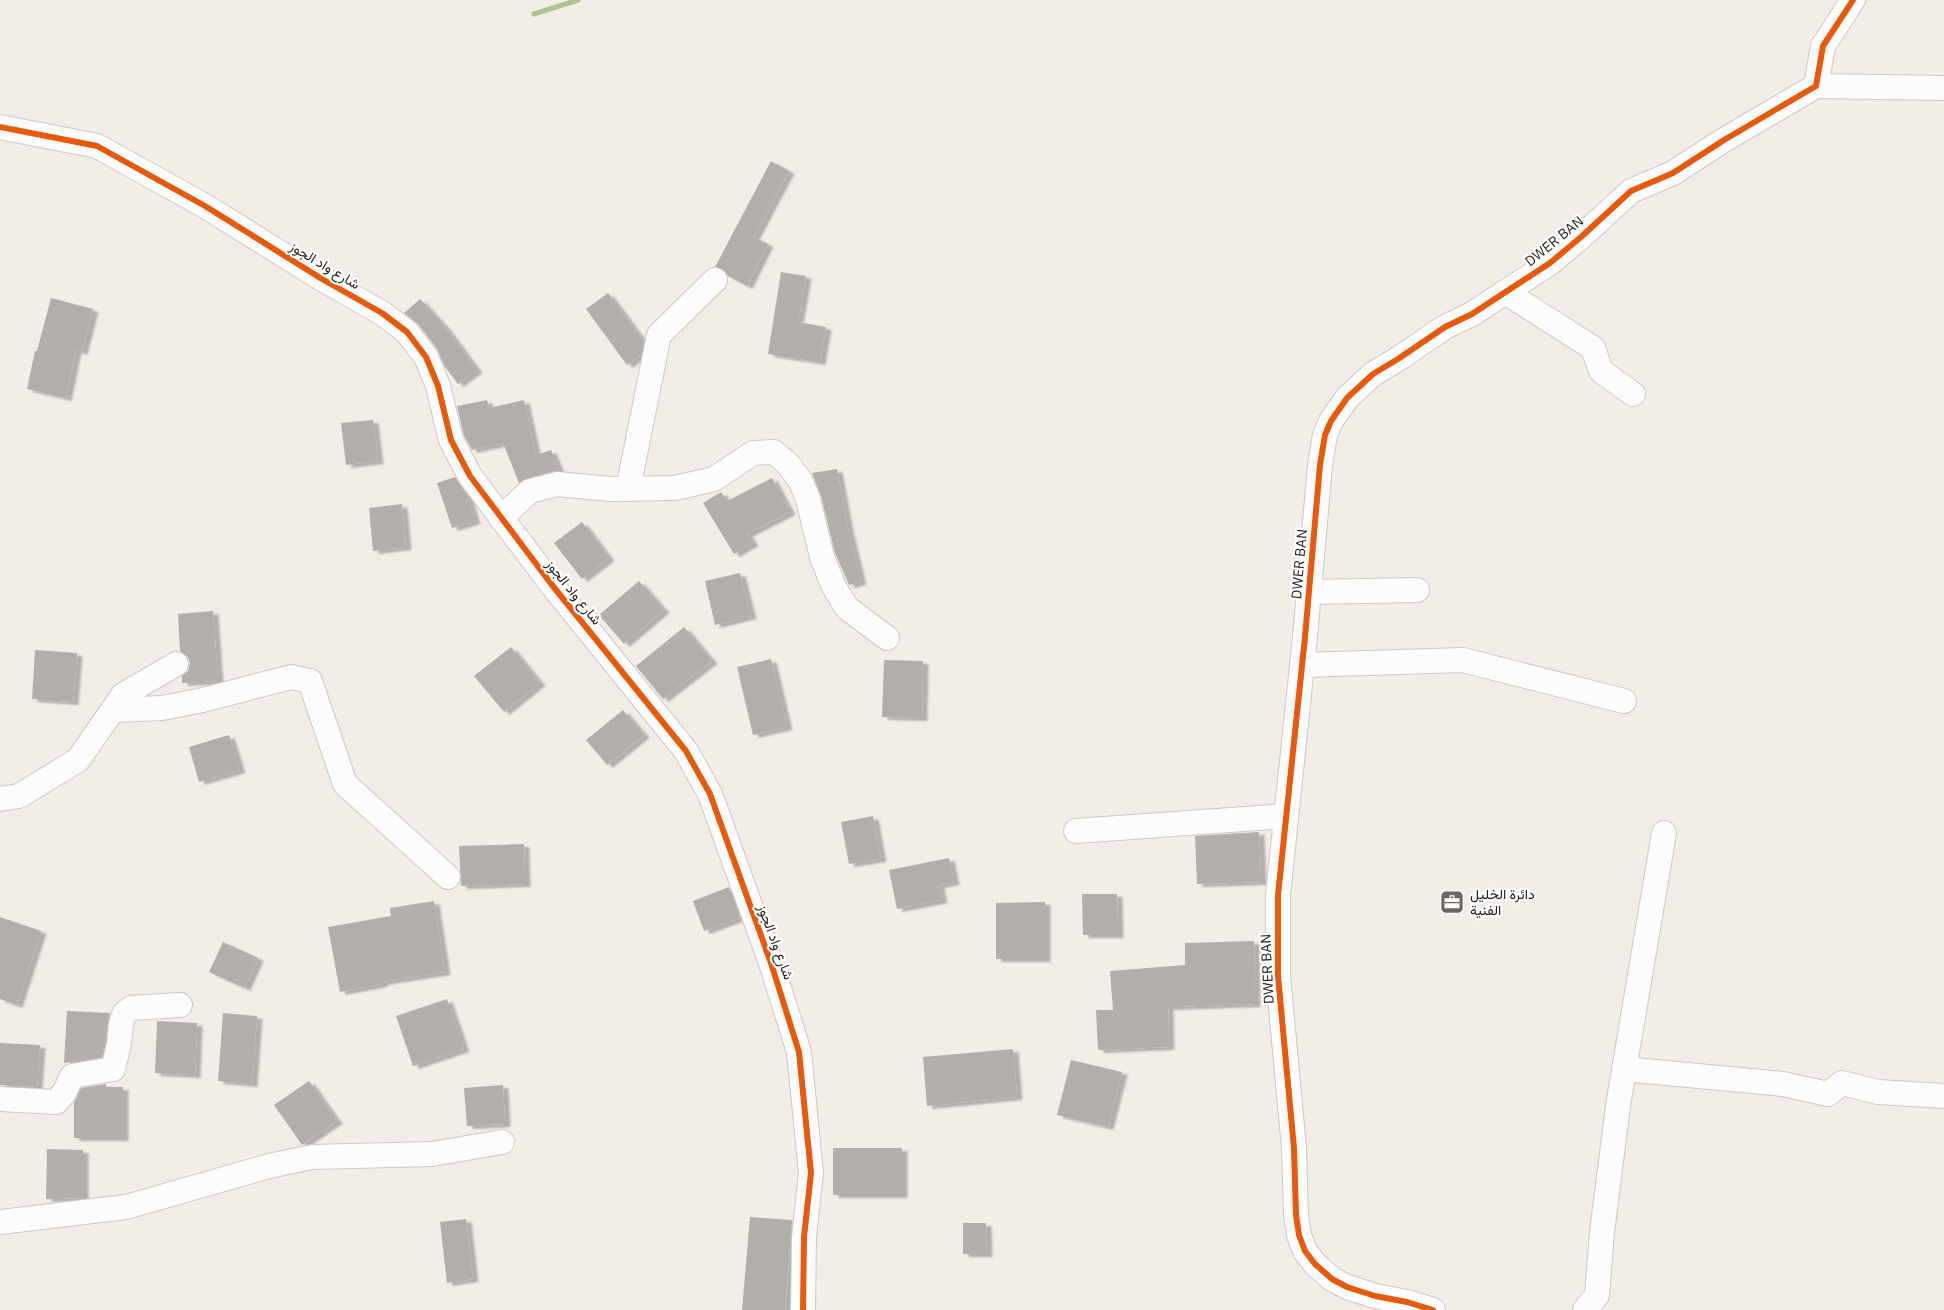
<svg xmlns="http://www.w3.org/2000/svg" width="1944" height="1310" font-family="'IBM Plex Sans',Vazirmatn,sans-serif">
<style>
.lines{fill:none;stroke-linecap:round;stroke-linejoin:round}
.stream{stroke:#afc392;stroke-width:5}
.building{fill:#b2aeaa;filter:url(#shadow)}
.minor-casing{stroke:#cdc8c4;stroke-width:26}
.minor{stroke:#fdfcfc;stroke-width:24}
.cycleway-casing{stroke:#fff;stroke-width:9}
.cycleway{stroke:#e8590c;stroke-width:6}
.labels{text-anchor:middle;stroke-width:4.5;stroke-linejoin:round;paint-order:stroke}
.street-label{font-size:14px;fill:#211c19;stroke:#fff}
.poi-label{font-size:14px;fill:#211c19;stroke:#fff;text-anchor:start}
</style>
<defs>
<filter id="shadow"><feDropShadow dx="5.5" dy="3" stdDeviation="1" flood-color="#0004"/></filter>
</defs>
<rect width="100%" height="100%" fill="#f3ede8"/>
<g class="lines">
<polyline class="stream" points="534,14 578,0"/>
</g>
<g class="building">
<polygon points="771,161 789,171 754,237 768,244 747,286 728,276 724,270 715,267"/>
<polygon points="781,272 806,276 798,322 826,327 820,362 768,354"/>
<polygon points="608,293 644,342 641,355 627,365 586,309"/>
<polygon points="51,298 93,309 82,352 76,350 66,398 27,389 35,351 37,351"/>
<polygon points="420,299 446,328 477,370 458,384 445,367 437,349 418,324 404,313"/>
<polygon points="487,400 489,408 524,400 536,455 551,450 559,470 527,478 519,483 503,443 472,450 464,436 457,406"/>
<polygon points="373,420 378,461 346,465 341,423"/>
<polygon points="837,469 848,528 861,582 849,585 835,553 821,496 812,473"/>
<polygon points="455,477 467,495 475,521 452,528 437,483"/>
<polygon points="772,478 790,512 747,534 753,543 734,554 703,503 721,492 727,501"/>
<polygon points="402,504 406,547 373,551 369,508"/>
<polygon points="582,522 609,558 582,579 554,543"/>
<polygon points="740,573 751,616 715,625 705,581"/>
<polygon points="639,581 664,610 624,644 599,615"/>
<polygon points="213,611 218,681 182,683 182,676 188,671 190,663 188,657 180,651 178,614"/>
<polygon points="684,627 712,661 663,699 636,666"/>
<polygon points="511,647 540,683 504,712 474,676"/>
<polygon points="35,650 77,653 73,702 32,699"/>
<polygon points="771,659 787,727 753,735 737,667"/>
<polygon points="884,660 923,661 922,718 882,717"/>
<polygon points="623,710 644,735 607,765 586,740"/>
<polygon points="229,735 240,770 199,782 189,747"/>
<polygon points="873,816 881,859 849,864 841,822"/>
<polygon points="1259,832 1261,882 1197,884 1195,836"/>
<polygon points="524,844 525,884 461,886 459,846"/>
<polygon points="949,858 954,882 939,885 942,900 897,909 889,870"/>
<polygon points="729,887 740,918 704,931 693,901"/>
<polygon points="1082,894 1117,894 1118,935 1083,935"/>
<polygon points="434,901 445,972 382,982 382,984 340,992 328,927 391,916 390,908"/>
<polygon points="1045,902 1045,959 996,959 996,903"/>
<polygon points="0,917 41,931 17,1005 0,999"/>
<polygon points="1254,941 1255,1004 1168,1007 1169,1047 1098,1050 1096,1010 1113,1010 1110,971 1185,965 1185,943"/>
<polygon points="223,942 258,958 245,988 209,972"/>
<polygon points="447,999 464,1049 413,1066 396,1016"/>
<polygon points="67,1011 110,1013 102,1057 64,1063"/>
<polygon points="223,1013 257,1016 252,1084 218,1081"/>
<polygon points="157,1021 197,1023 195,1075 155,1073"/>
<polygon points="0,1043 40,1045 37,1087 0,1085"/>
<polygon points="1013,1049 1017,1097 927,1106 923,1057"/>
<polygon points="1071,1060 1122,1072 1108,1127 1057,1115"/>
<polygon points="309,1081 337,1121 302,1145 274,1105"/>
<polygon points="106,1084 106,1087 123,1087 123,1138 74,1138 74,1102 81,1088"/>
<polygon points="503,1085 505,1124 467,1126 464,1088"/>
<rect x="833" y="1148" width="69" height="47"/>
<polygon points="47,1149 83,1150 83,1198 46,1199"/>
<polygon points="750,1217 792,1220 785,1310 742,1310"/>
<polygon points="466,1219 473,1279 447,1283 440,1222"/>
<polygon points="963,1223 986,1223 987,1254 963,1254"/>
</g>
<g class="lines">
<g class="minor-casing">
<g id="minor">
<polyline points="1816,86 1944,88"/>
<polyline points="0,127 97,146 205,206 322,279 382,313 407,332 426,357 438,386 451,440 470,476 552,585 686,751 710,794 771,963 799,1052 811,1173 804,1237 803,1310"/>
<polyline points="1505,292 1593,348 1601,371 1633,394"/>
<polyline points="628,489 659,335 715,280"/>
<polyline points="501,518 530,491 557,484 611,489 675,488 714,479 753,453 774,452 788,464 800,480 808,499 822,557 833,585 847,608 887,638"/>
<polyline points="1309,592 1417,590"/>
<polyline points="1302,665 1463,660 1624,701"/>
<polyline points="113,710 162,708 203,700 291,677 310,681 345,784 448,877"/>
<polyline points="0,799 19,796 78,760 123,695 176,664"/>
<polyline points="1076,831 1286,816"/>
<polyline points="1624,1069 1783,1084 1828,1094 1842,1083 1878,1092 1944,1096"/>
<polyline points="0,1099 56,1102 64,1093 72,1076 113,1069 119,1044 121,1024 124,1014 131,1008 180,1005"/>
<polyline points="0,1222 126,1207 269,1166 312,1157 432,1154 502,1142"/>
<polyline points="1433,1310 1407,1302 1375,1296 1347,1287 1332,1279 1315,1264 1305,1251 1299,1235 1296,1215 1294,1148 1278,976 1278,895 1305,637 1320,465 1325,435 1331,421 1347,398 1373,374 1398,359 1445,327 1472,314 1550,263 1581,237 1631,191 1673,173 1724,140 1816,86 1823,46 1853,0"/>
<polyline points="1585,1310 1597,1295 1602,1232 1618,1106 1664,833"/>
</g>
</g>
<use href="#minor" class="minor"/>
<g class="cycleway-casing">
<g id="cycleway">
<polyline points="0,127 97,146 205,206 322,279 382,313 407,332 426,357 438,386 451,440 470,476 552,585 686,751 710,794 771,963 799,1052 811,1173 804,1237 803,1310"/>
<polyline points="1433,1310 1407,1302 1375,1296 1347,1287 1332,1279 1315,1264 1305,1251 1299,1235 1296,1215 1294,1148 1278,976 1278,895 1305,637 1320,465 1325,435 1331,421 1347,398 1373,374 1398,359 1445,327 1472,314 1550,263 1581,237 1631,191 1673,173 1724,140 1816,86 1823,46 1853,0"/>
</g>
</g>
<use href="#cycleway" class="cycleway"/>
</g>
<defs>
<g id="office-square" transform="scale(1.25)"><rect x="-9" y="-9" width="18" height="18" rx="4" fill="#6a6561" stroke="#fff"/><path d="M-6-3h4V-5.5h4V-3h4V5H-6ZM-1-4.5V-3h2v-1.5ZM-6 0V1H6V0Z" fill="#fff"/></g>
</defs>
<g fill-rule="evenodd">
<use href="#office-square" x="1452" y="902"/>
</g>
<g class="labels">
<g class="street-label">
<text transform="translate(1554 241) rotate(-39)" y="5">DWER BAN</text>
<text transform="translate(325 265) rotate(31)" y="5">شارع واد الجوز</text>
<text transform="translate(1299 564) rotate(-85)" y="5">DWER BAN</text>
<text transform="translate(574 592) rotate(51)" y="5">شارع واد الجوز</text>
<text transform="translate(776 942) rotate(70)" y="5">شارع واد الجوز</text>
<text transform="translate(1267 969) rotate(-93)" y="5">DWER BAN</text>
</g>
<g class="poi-label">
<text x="1470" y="899">دائرة الخليل<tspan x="1470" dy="16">الفنية</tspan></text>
</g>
</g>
</svg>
